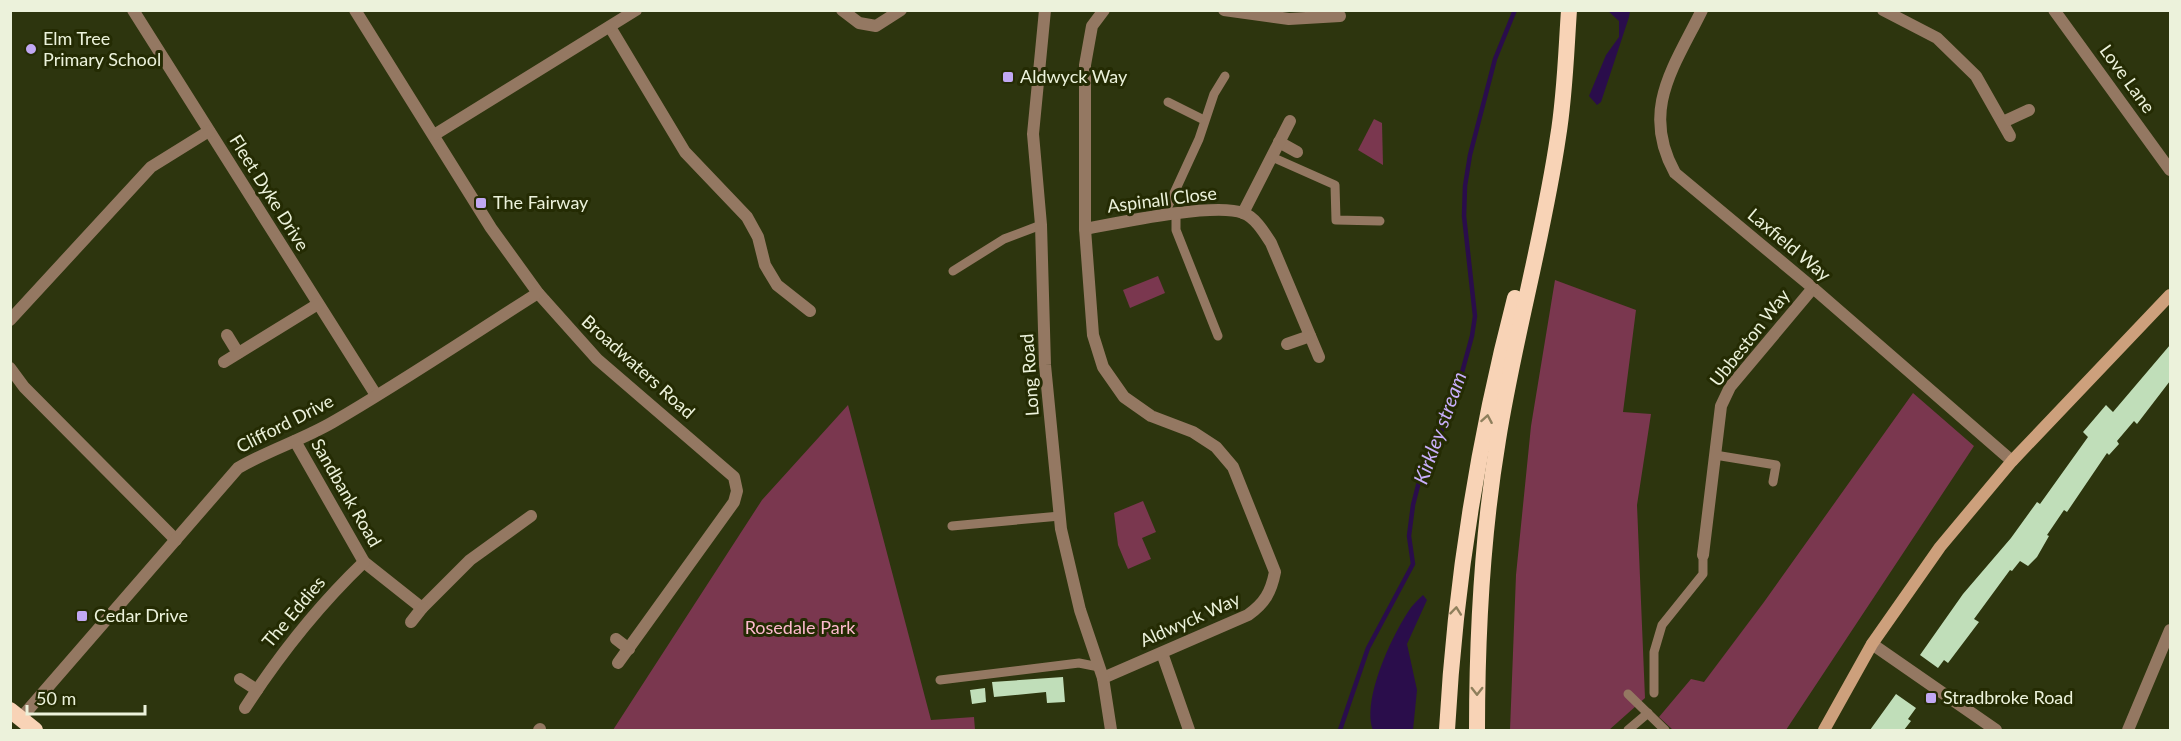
<svg xmlns="http://www.w3.org/2000/svg" width="2181" height="741" font-family="Lato,sans-serif">
<style>
.green{fill:#7a374f}
.water{fill:#2a0d4b}
.lines{fill:none;stroke-linecap:round;stroke-linejoin:round}
.stream{stroke:#2a0d4b;stroke-width:4.5}
.building{fill:#c0deb9}
.service{stroke:#947862;stroke-width:9}
.minor{stroke:#947862;stroke-width:12}
.tertiary{stroke:#947862;stroke-width:12}
.secondary{stroke:#cda07c;stroke-width:12}
.trunk{stroke:#f8d3b6;stroke-width:16}
.oneway{stroke:#8e7f5c}
.poi-dot{fill:#c1a8f3;stroke:#242b03;stroke-width:2}
.labels{text-anchor:middle;stroke-width:6;stroke-linejoin:round;paint-order:stroke}
.poi-label{font-size:18px;fill:#ecf2db;stroke:#242b03;text-anchor:start}
.street-label{font-size:18px;fill:#ecf2db;stroke:#242b03}
.park-label{font-size:18px;fill:#febace;stroke:#242b03}
.water-label{font-size:20px;font-style:italic;fill:#c9affc;stroke:#242b03}
</style>
<rect width="100%" height="100%" fill="#2d350e"/>
<g class="green">
<polygon points="1374,119 1382,123 1383,165 1358,150"/>
<polygon points="1158,276 1165,293 1130,308 1123,290"/>
<polygon points="1555,280 1636,310 1623,412 1651,414 1637,505 1645,698 1609,730 1510,730 1516,575 1531,426"/>
<polygon points="1913,393 1974,446 1786,730 1673,730 1659,717 1691,679 1704,682 1764,602"/>
<polygon points="848,405 931,720 974,717 975,730 613,730 762,500"/>
<polygon points="1143,501 1156,532 1142,538 1151,559 1128,569 1118,545 1114,513"/>
</g>
<g class="water">
<polygon points="1608,11 1630,11 1629,17 1601,102 1597,105 1589,96 1606,55 1619,37 1619,21"/>
<path d="M1423 595 1427 600 1407 644 1417 690 1413 730H1373C1362 700 1391 638 1408 612 1412 605 1418 600 1423 595Z"/>
</g>
<g class="lines">
<polyline class="stream" points="1340,730 1368,648 1413,564 1409,536 1413,505 1422,470 1435,447 1455,398 1472,336 1475,316 1464,216 1465,186 1470,155 1495,59 1515,10"/>
</g>
<g class="building">
<polygon points="2170,345 2170,381 2137,424 2134,421 2117,441 2119,444 2109,455 2107,453 2067,512 2064,510 2047,535 2049,536 2037,557 2028,566 2020,561 2012,571 2010,570 1974,619 1979,622 1948,663 1944,660 1938,668 1920,655 1963,594 2011,538 2037,502 2040,504 2088,437 2083,432 2106,405 2113,412"/>
<polygon points="1063,677 1065,702 1047,703 1046,692 994,697 992,682"/>
<polygon points="985,688 986,702 972,704 970,690"/>
<polygon points="1896,694 1916,708 1908,719 1911,721 1904,730 1870,730"/>
</g>
<g class="lines">
<g class="service">
<polyline points="1168,102 1204,120"/>
<polyline points="1272,157 1335,185 1336,220 1380,221"/>
<polyline points="1176,214 1176,230 1218,336"/>
<polyline points="1164,215 1199,139 1214,94 1225,76"/>
<polyline points="953,271 1004,239 1041,225"/>
<polyline points="1715,455 1776,465 1773,482"/>
<polyline points="952,526 1060,516"/>
<polyline points="940,680 1079,663 1099,667"/>
<polyline points="1654,693 1654,652 1662,625 1703,574 1703,555"/>
<polyline points="1628,694 1665,730"/>
<polyline points="1628,730 1648,713"/>
</g>
<g class="minor">
<polyline points="133,10 376,395"/>
<polyline points="355,10 491,228 538,293 597,359 734,477 737,491 734,502 618,663"/>
<polyline points="842,10 859,23 876,26 901,10"/>
<polyline points="1224,10 1289,19 1340,16"/>
<path d="M1702 10C1674 67 1640 110 1675 173L1813 288 2012 461"/>
<polyline points="1883,10 1937,38 1976,76 2010,136"/>
<polyline points="2054,10 2170,170"/>
<polyline points="610,27 685,152 747,217 758,237 765,265 777,285 810,311"/>
<polyline points="2003,122 2029,110"/>
<polyline points="434,135 636,10"/>
<polyline points="1279,142 1297,152"/>
<polyline points="1243,213 1290,121"/>
<path d="M1085 229C1117 223 1215 202 1243 213 1255 217 1264 232 1271 243L1319 357"/>
<polyline points="10,320 151,167 209,131"/>
<polyline points="227,335 238,353"/>
<polyline points="1287,344 1310,336"/>
<polyline points="224,362 318,304"/>
<polyline points="10,368 24,387 176,540"/>
<polyline points="295,441 364,562 422,608 470,560 531,516"/>
<polyline points="1703,555 1721,406 1730,387 1813,288"/>
<polyline points="411,622 422,608"/>
<polyline points="616,639 629,649"/>
<polyline points="1872,644 1996,730"/>
<polyline points="1162,653 1189,730"/>
<path d="M1103 678 1248 615C1265 603 1271 592 1275 572L1233 467 1216 447 1193 432 1151 416 1124 397 1103 367 1093 335 1085 229V65L1092 26 1104 10"/>
<polyline points="240,679 257,690"/>
<path d="M245 708C280 654 318 606 364 562"/>
<path d="M21 718 238 468C269 450 302 440 333 422 402 382 470 336 538 293"/>
<polyline points="539,730 540,729"/>
<polyline points="2128,730 2170,630"/>
</g>
<polyline class="tertiary" points="1045,10 1033,134 1041,225 1045,365 1061,529 1080,610 1103,678 1111,730"/>
<polyline class="secondary" points="1824,730 1872,644 1940,547 2012,461 2170,295"/>
<g class="trunk">
<polyline points="10,710 35,730"/>
<path d="M1447 730C1455 584 1478 440 1515 298"/>
<path d="M1477 730C1477 634 1482 536 1498 440 1514 339 1543 239 1558 137 1565 95 1566 53 1569 10"/>
</g>
</g>
<defs><path id="oneway-chevron" d="M-2-3.5L2.5 0L-2 3.5" fill="none" stroke-width="1.6" stroke-linecap="round" stroke-linejoin="round" transform="scale(1.5)"/></defs>
<g class="oneway">
<use href="#oneway-chevron" transform="translate(1487 419) rotate(-80)"/>
<use href="#oneway-chevron" transform="translate(1456 611) rotate(-84)"/>
<use href="#oneway-chevron" transform="translate(1477 691) rotate(90)"/>
</g>
<g class="poi-dot">
<circle cx="31" cy="49" r="6"/>
<rect x="1002" y="71" width="12" height="12" rx="3"/>
<rect x="475" y="197" width="12" height="12" rx="3"/>
<rect x="76" y="610" width="12" height="12" rx="3"/>
<rect x="1925" y="692" width="12" height="12" rx="3"/>
</g>
<g class="labels">
<g class="poi-label">
<text x="43" y="45">Elm Tree<tspan x="43" dy="21">Primary School</tspan></text>
<text x="1020" y="83">Aldwyck Way</text>
<text x="493" y="209">The Fairway</text>
<text x="94" y="622">Cedar Drive</text>
<text x="1943" y="704">Stradbroke Road</text>
</g>
<g class="street-label">
<text transform="translate(2127 79) rotate(54)" y="6">Love Lane</text>
<text transform="translate(269 193) rotate(58)" y="6">Fleet Dyke Drive</text>
<text transform="translate(1162 200) rotate(-7)" y="6">Aspinall Close</text>
<text transform="translate(1789 245) rotate(40)" y="6">Laxfield Way</text>
<text transform="translate(1750 338) rotate(-52)" y="6">Ubbeston Way</text>
<text transform="translate(638 367) rotate(42)" y="6">Broadwaters Road</text>
<text transform="translate(1030 375) rotate(-94)" y="6">Long Road</text>
<text transform="translate(285 424) rotate(-27)" y="6">Clifford Drive</text>
<text transform="translate(346 493) rotate(60)" y="6">Sandbank Road</text>
<text transform="translate(294 612) rotate(-50)" y="6">The Eddies</text>
<text transform="translate(1190 620) rotate(-24)" y="6">Aldwyck Way</text>
</g>
<g class="park-label">
<text x="800" y="634">Rosedale Park</text>
</g>
<g class="water-label">
<text transform="translate(1440 428) rotate(-70)" y="7">Kirkley stream</text>
</g>
</g>
<rect width="2181" height="741" fill="none" stroke="#ecf2db" stroke-width="24"/>
<path d="M27 705v9h118v-9" fill="none" stroke="#ecf2db" stroke-width="3"/>
<text x="36" y="705" font-size="18" fill="#ecf2db" stroke="#242b03" stroke-width="4.5" paint-order="stroke">50 m</text>
</svg>
